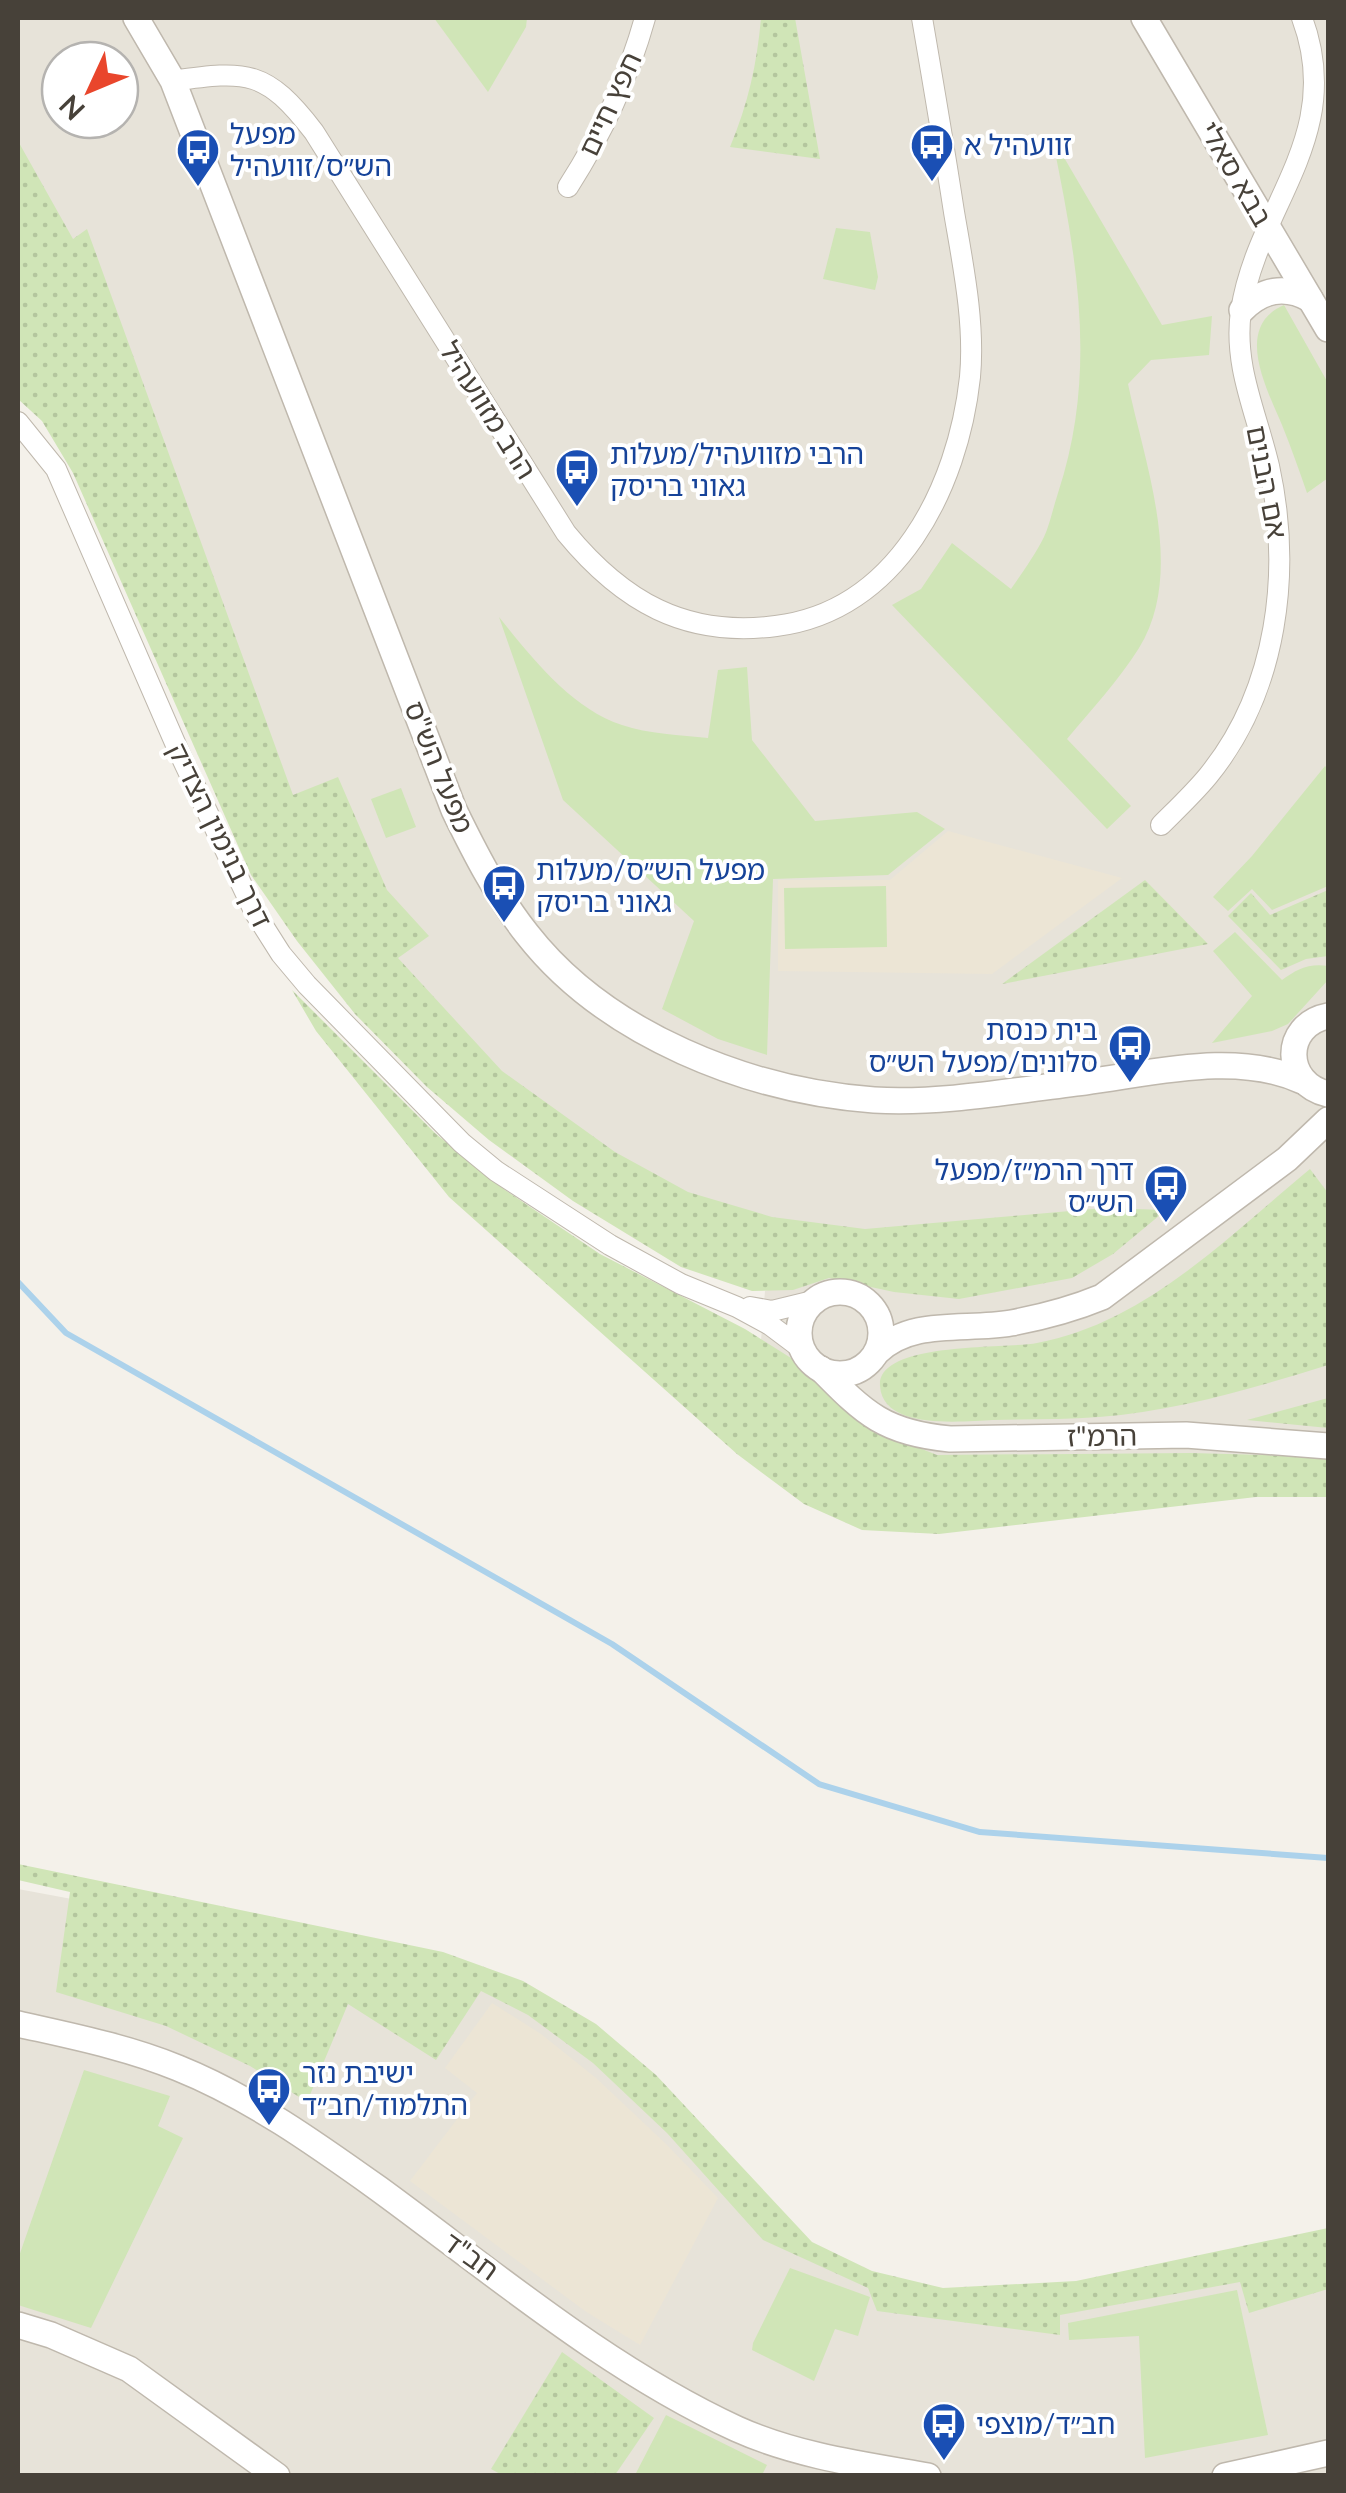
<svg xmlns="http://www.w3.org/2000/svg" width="1346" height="2493" font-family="Lato,'Noto Sans Hebrew',sans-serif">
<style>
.residential{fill:#e7e3d9;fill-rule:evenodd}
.education{fill:#ece5d5}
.grass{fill:url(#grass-dots)}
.park{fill:#d0e5b7}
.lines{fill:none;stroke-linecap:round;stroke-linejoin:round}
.stream{stroke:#acd2eb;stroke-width:6}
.minor-casing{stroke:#bfb8ad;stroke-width:22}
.tertiary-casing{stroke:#bfb8ad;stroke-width:28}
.minor{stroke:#fff;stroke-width:20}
.tertiary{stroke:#fff;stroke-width:25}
.labels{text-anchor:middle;stroke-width:8;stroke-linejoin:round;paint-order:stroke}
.street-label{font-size:28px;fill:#474139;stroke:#fff}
.transit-label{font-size:28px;fill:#164399;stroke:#fff;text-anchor:start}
</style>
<defs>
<pattern id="grass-dots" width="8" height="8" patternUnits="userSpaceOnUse" patternTransform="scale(2.5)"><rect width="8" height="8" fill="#d0e5b7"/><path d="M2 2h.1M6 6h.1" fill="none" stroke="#b4c69e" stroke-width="1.8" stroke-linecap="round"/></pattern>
</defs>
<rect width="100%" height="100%" fill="#f4f1ea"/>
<g class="residential">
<path d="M18 18H1328V1463L865 1456 759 1365 765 1291 844 1264 648 1187 554 1134 373 951 275 775 18 172ZM60 60H120V120H60Z"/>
<polygon points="18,1889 362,1953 510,1991 607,2065 800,2244 912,2294 1063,2288 1328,2237 1328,2475 18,2475"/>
</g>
<g class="education">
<polygon points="948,831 1122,878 992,974 778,971 778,880 890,880"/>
<polygon points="492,2003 541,2034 596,2078 666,2144 718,2198 640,2345 585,2311 410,2181 477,2093 445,2068"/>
</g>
<g class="grass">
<path d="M761 18H795L820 159 730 147C748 104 757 64 761 18Z"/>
<polygon points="18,141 73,239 87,229 293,795 338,777 387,890 429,936 398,958 502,1071 615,1152 688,1192 772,1217 865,1229 1104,1208 1166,1210 1113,1254 1072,1278 959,1299 894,1292 829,1278 793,1290 752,1291 681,1267 573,1201 489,1140 427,1087 355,1014 297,941 251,875 73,473 42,421 18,399"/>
<polygon points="1145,880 1208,944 1002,984"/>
<polygon points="1328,890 1328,956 1306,959 1281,970 1228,916 1251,893 1270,915"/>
<polygon points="292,990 436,1134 505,1190 600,1254 745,1329 791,1358 838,1402 882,1433 937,1455 1191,1453 1328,1457 1328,1497 1256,1497 939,1534 862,1530 804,1504 737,1454 449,1197 316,1031"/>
<path d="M1310 1169 1328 1193V1365C1254 1388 1177 1411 1099 1417 1064 1420 1028 1419 993 1420 963 1421 883 1431 880 1386 877 1341 1006 1349 1037 1343 1145 1323 1229 1236 1310 1169Z"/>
<polygon points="1328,1398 1328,1428 1247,1420"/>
<polygon points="18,1864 443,1952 523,1981 596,2024 656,2075 812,2242 872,2271 943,2288 1076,2281 1328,2228 1328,2289 1249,2313 1240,2282 1060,2315 1060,2335 877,2311 868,2288 763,2240 667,2133 593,2063 528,2015 481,1991 436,2060 348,2004 307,2102 250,2066 166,2026 56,1992 70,1892 18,1880"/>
<polygon points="562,2352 654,2418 615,2475 502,2475 491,2469"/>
</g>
<g class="park">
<polygon points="434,18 527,18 526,27 488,92"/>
<path d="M1052 137 1162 325 1212 316 1209 355 1151 360 1128 384C1145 465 1186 572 1139 648 1118 681 1092 709 1067 739L1131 806 1107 829 892 605 921 589 952 543 1011 589C1022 573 1035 555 1044 537 1050 524 1053 508 1058 493 1098 372 1077 259 1052 137Z"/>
<polygon points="836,228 870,232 878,277 875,290 823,279"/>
<path d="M1284 305 1328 383V478L1307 493C1299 470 1291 447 1282 425 1267 389 1233 327 1284 305Z"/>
<path d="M499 617C531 657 572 709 622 725 648 734 681 735 708 738L718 670 747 667 752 740 815 821 917 812 945 829 888 875 773 879 767 1055 718 1039 662 1009 694 921 563 800Z"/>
<polygon points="1325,766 1328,769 1328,886 1272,910 1252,889 1228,911 1213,897 1252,856"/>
<polygon points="401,788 416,827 386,838 371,799"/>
<polygon points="886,886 887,947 785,949 784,888"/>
<path d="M1235 932 1282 980C1297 969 1309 963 1328 966V980L1288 1024 1272 1031 1212 1043 1252 996 1213 951Z"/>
<polygon points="84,2070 170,2096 158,2126 183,2138 91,2328 18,2305 18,2259"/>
<polygon points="790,2268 870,2297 858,2336 835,2329 814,2381 752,2350 753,2343"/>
<polygon points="1237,2290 1268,2435 1145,2458 1139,2336 1069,2340 1068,2323"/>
<polygon points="666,2415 767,2465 762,2475 635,2475"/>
</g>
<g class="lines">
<polyline class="stream" points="18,1282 66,1333 612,1644 819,1784 980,1832 1328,1858"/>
<g class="minor-casing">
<g id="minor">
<path d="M173 81C248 70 266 70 314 132L566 533C622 601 685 638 776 626 897 611 958 488 970 377 975 323 963 265 954 212 944 147 933 82 922 18"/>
<path d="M568 187C602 134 628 79 645 18"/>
<polyline points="18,422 56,469 179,752 255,913 281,954 307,985 462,1143 496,1171 610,1245 681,1284 737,1307 770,1325 802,1349"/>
<path d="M1161 825C1177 809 1194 793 1208 776 1278 690 1292 571 1269 466 1257 414 1233 366 1241 311 1257 205 1346 136 1302 18"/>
<polyline points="750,1307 772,1311 813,1301"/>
</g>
</g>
<g class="tertiary-casing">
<g id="tertiary">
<path d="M136 18 173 81 454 810C475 853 497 896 527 934 606 1035 749 1091 874 1100 944 1104 1016 1090 1085 1082 1154 1073 1237 1051 1302 1081"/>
<polyline points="1144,18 1328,329"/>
<path d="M1242 310C1262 289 1285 285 1310 299"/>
<path d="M1328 1016C1282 1025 1283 1084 1328 1094"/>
<circle cx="840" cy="1333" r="41"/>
<path d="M877 1352C912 1318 965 1331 1011 1323 1043 1317 1073 1309 1102 1297L1287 1159 1328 1120"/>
<path d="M821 1369C865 1414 885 1433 950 1439L1186 1435 1328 1446"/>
<path d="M18 2024C71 2036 127 2047 178 2068 250 2097 316 2144 379 2189 494 2273 607 2369 737 2429 797 2456 865 2465 928 2476"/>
<polyline points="18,2325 51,2335 129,2369 277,2476"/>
<polyline points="1225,2476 1328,2453"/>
</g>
</g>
<use href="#minor" class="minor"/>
<use href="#tertiary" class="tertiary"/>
</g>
<defs>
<g id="bus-pin" transform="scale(2.25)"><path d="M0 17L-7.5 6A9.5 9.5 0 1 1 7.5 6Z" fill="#1a4fb4" stroke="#fff"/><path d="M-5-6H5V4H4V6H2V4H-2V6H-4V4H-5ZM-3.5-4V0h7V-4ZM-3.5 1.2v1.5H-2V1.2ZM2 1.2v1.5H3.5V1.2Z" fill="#fff"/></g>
</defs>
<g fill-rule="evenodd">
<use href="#bus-pin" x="932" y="145"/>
<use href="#bus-pin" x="198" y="150"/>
<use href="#bus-pin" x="577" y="470"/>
<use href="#bus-pin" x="504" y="886"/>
<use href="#bus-pin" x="1130" y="1046"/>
<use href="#bus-pin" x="1166" y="1186"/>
<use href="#bus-pin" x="269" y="2089"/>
<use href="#bus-pin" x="944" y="2424"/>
</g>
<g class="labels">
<g class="street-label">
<text transform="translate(610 104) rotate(-65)" y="10">חפץ חיים</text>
<text transform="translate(1236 174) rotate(60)" y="10">בבא סאלי</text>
<text transform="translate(488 410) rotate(58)" y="10">הרב מזוועהיל</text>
<text transform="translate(1267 482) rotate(79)" y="10">אם הבנים</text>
<text transform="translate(439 767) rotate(68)" y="10">מפעל הש"ס</text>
<text transform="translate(220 835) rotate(64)" y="10">דרך בנימין הצדיק</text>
<text transform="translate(1102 1436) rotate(-1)" y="10">הרמ"ז</text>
<text transform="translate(471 2256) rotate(36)" y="10">חב"ד</text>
</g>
<g class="transit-label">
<text x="230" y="144">מפעל<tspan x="230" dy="32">הש״ס/זוועהיל</tspan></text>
<text x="964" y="155">זוועהיל א</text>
<text x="610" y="464">הרבי מזוועהיל/מעלות<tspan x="610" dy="32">גאוני בריסק</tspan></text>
<text x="536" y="880">מפעל הש״ס/מעלות<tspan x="536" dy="32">גאוני בריסק</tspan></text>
<text x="1098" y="1040" text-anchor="end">בית כנסת<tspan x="1098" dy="32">סלונים/מפעל הש״ס</tspan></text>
<text x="1134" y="1180" text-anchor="end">דרך הרמ״ז/מפעל<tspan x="1134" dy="32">הש״ס</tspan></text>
<text x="302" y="2083">ישיבת נזר<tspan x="302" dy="32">התלמוד/חב״ד</tspan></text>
<text x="976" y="2434">חב״ד/מוצפי</text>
</g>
</g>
<rect width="1346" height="2493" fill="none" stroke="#474139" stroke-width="40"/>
<g transform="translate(90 90) rotate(226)"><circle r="48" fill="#ffffff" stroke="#b5b3b0" stroke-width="2.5"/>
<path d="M0-8L18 38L0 25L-18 38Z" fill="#e9462c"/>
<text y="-15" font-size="28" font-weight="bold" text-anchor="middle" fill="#474139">N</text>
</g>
</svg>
